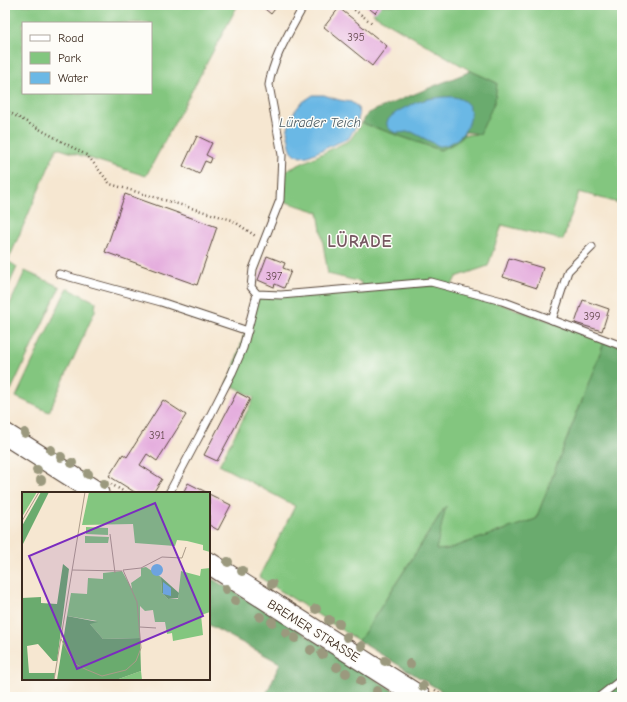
<svg xmlns="http://www.w3.org/2000/svg" width="627" height="702" font-family="'Comic Neue',sans-serif">
<style>
.green{fill:#83c67f;stroke:#5f784e;fill-rule:evenodd}
.forest{fill:#6aab6e;stroke:#526a46}
.water{fill:#6bb8e5;stroke:#537182}
.building{fill:#e4abdd}
.lines{fill:none;stroke-linecap:round;stroke-linejoin:round}
.lane-casing{stroke:#574639;stroke-width:9}
.secondary-casing{stroke:#574639;stroke-width:23}
.path{stroke:#574639;stroke-width:2.5;stroke-dasharray:1 3;stroke-linecap:butt}
.lane{stroke:#fff;stroke-width:7}
.secondary{stroke:#fff;stroke-width:21}
.tree{fill:#9b997e}
.labels{text-anchor:middle;stroke-width:3;stroke-linejoin:round;paint-order:stroke}
.number-label{font-size:11px;fill:#654a4e}
.street-label{font-size:13px;fill:#3b2a1e;stroke:#fdfcf7}
.water-label{font-size:14px;font-style:italic;fill:#4c5c64;stroke:#fdfcf7}
.district-label{font-size:17px;font-weight:bold;letter-spacing:1px;fill:#765761;stroke:#fdfcf7}
.inset-road{fill:none;stroke:#ab9b89;stroke-width:1}
.view{fill:#7b2cbf;fill-opacity:0.15;stroke:#7b2cbf;stroke-width:2}
.inset-edge{fill:none;stroke:#3b2a1e;stroke-width:2}
</style>
<rect width="100%" height="100%" fill="#fdfcf7"/>
<filter id="ink" filterUnits="userSpaceOnUse"><feTurbulence type="fractalNoise" baseFrequency=".025" numOctaves="2"/><feDisplacementMap in="SourceGraphic" scale="8" xChannelSelector="R" yChannelSelector="G"/><feConvolveMatrix kernelMatrix="1 2 1 2 8 2 1 2 1" color-interpolation-filters="sRGB"/></filter>
<filter id="wash" filterUnits="userSpaceOnUse"><feTurbulence type="fractalNoise" baseFrequency=".012" numOctaves="4" result="noise"/><feDisplacementMap in="SourceGraphic" scale="16" xChannelSelector="R" yChannelSelector="G"/><feGaussianBlur stdDeviation="0.9" result="paint"/><feColorMatrix in="noise" values="0 0 0 0 0 0 0 0 0 0 0 0 0 0 0 0 0 1.4 0 .05"/><feComposite in="paint" operator="in"/></filter>
<g filter="url(#wash)">
<rect width="100%" height="100%" fill="#f6e7d1"/>
<g class="green">
<path d="M5 5H238L146 176 57 148 8 261 17 267 5 294ZM23 23H151V93H23Z"/>
<polygon points="380,5 618,5 617,10 622,12 622,204 579,192 563,240 502,225 488,266 456,277 451,287 605,340 536,519 448,549 435,551 445,507 359,641 259,577 295,506 219,465 254,398 237,388 226,384 232,373 257,294 442,285 361,288 361,282 328,274 318,212 280,200 282,173 350,140 362,123 440,150 460,140 463,135 480,134 497,83 471,71 373,14"/>
<polygon points="25,271 60,287 11,390 5,387 5,315"/>
<polygon points="67,288 96,302 95,311 49,412 16,397"/>
</g>
<g class="forest">
<path d="M471 71 497 83 495 101 480 134 465 132C460 142 450 146 440 150L362 123 368 113Z"/>
<polygon points="605,340 622,347 622,697 451,697 359,641 446,506 436,550 448,549 536,519"/>
<polygon points="209,577 303,633 403,697 265,697 280,663 209,625"/>
</g>
<g class="water">
<polygon points="313,95 324,95 339,100 351,102 358,107 359,115 357,124 349,138 308,156 300,157 295,154 291,150 287,131 292,115 301,103"/>
<path d="M442 97C447 97 453 96 458 98 487 108 461 147 439 146L412 132C406 131 400 134 394 132 391 131 388 128 387 125 384 115 416 102 424 100 430 98 436 98 442 97Z"/>
</g>
<g id="blocks">
<g class="building">
<polygon points="260,5 278,5 271,14"/>
<polygon points="365,5 382,5 375,13"/>
<polygon points="339,8 387,46 372,66 324,27"/>
<polygon points="197,136 212,143 206,155 212,158 210,163 205,161 199,174 183,166"/>
<polygon points="125,194 217,227 197,285 105,252"/>
<polygon points="267,256 285,263 283,268 291,271 284,288 275,284 274,287 258,280"/>
<polygon points="509,258 543,268 537,288 503,277"/>
<polygon points="583,300 609,309 602,331 575,323"/>
<polygon points="237,392 250,399 217,461 204,455"/>
<polygon points="163,400 186,415 157,461 147,454 140,465 162,479 153,493 136,493 109,476 123,454 127,457"/>
<polygon points="188,483 208,493 183,493"/>
<polygon points="209,494 231,505 218,530 209,525"/>
</g>
</g>
</g>
<g filter="url(#ink)">
<use href="#blocks" fill-opacity="0" stroke="#574639" stroke-width="1"/>
<g class="lines">
<g class="lane-casing">
<g id="lane">
<path d="M304 5C291 30 273 57 269 85L282 155 280 200 253 269 251 287 257 294 281 295 431 282 502 301 622 346"/>
<polyline points="59,274 161,302 248,331"/>
<polyline points="552,320 568,271 592,247"/>
<polyline points="169,493 210,416 232,373 243,348 257,294"/>
<polyline points="599,697 622,679"/>
</g>
</g>
<g class="secondary-casing">
<g id="secondary">
<polyline points="5,434 98,493"/>
<polyline points="209,563 420,697"/>
</g>
</g>
<g class="path">
<polyline points="348,5 372,23"/>
<polyline points="5,110 88,156 110,184 232,220 257,237"/>
<polyline points="111,484 126,493"/>
<polyline points="435,690 446,697"/>
</g>
<use href="#lane" class="lane"/>
<use href="#secondary" class="secondary"/>
</g>
<g class="tree">
<circle cx="25" cy="433" r="5"/>
<circle cx="51" cy="450" r="5"/>
<circle cx="61" cy="457" r="5"/>
<circle cx="72" cy="463" r="5"/>
<circle cx="37" cy="470" r="5"/>
<circle cx="88" cy="474" r="5"/>
<circle cx="41" cy="480" r="5"/>
<circle cx="104" cy="484" r="5"/>
<circle cx="228" cy="562" r="5"/>
<circle cx="242" cy="571" r="5"/>
<circle cx="272" cy="584" r="5"/>
<circle cx="226" cy="589" r="5"/>
<circle cx="235" cy="601" r="5"/>
<circle cx="316" cy="609" r="5"/>
<circle cx="260" cy="617" r="5"/>
<circle cx="329" cy="620" r="5"/>
<circle cx="272" cy="622" r="5"/>
<circle cx="339" cy="624" r="5"/>
<circle cx="286" cy="633" r="5"/>
<circle cx="347" cy="637" r="5"/>
<circle cx="295" cy="638" r="5"/>
<circle cx="362" cy="646" r="5"/>
<circle cx="311" cy="650" r="5"/>
<circle cx="322" cy="654" r="5"/>
<circle cx="385" cy="661" r="5"/>
<circle cx="410" cy="664" r="5"/>
<circle cx="337" cy="667" r="5"/>
<circle cx="346" cy="673" r="5"/>
<circle cx="361" cy="681" r="5"/>
<circle cx="423" cy="686" r="5"/>
<circle cx="377" cy="691" r="5"/>
</g>
</g>
<g class="labels">
<g class="number-label">
<text x="356" y="41">395</text>
<text x="274" y="280">397</text>
<text x="592" y="320">399</text>
<text x="157" y="439">391</text>
</g>
<g class="street-label">
<text transform="translate(314 630) rotate(32)" y="5">BREMER STRASSE</text>
</g>
<g class="water-label">
<text x="320" y="127">Lürader Teich</text>
</g>
<g class="district-label">
<text x="360" y="247">LÜRADE</text>
</g>
</g>
<g transform="translate(22 492)">
<rect width="188" height="188" fill="#f6e7d1"/>
<path d="M1 0H15L0 25V1ZM67 0H188V60L181 58V53L165 49 155 48 153 54 113 51 111 32 60 33ZM64 35 86 36V43L64 42ZM63 44 87 45 86 51H63ZM188 61V120L179 123 181 143 151 149 150 141 145 142 143 130H133L131 118 123 119 118 114V146L81 147 67 131 75 129 45 124 49 101 65 102 66 86 81 87V81L100 79 110 97 109 91 119 84V76L124 75 139 85 140 101 146 107H156L159 79 178 84 179 77 188 76ZM119 179 120 188H94Z" fill="#83c67f"/>
<path d="M19 0H27L0 54V34ZM41 72 47 77 35 169H31L16 152 5 154 7 181H33L32 188H0V106L19 105V111L35 112ZM139 85 157 101 156 106 146 107 140 101ZM45 124 76 130 68 132 81 147 118 146 119 179 94 188H35Z" fill="#6aab6e"/>
<path d="M129 78a6 6 0 1 1 12 0a6 6 0 1 1-12 0ZM141 90 149 96V104L141 102Z" fill="#6bb8e5"/>
<path class="inset-road" d="M0 29 17 0M88 42 93 81M50 78 100 79M118 135 134 136M39 147 52 171 63 177 80 184 104 178 114 169 119 156 115 110 101 78 119 76 140 65 160 66 164 55M32 188 63 0"/>
<path class="view" d="M133 11 181 124 55 177 7 64Z"/>
<rect width="188" height="188" class="inset-edge"/>
</g>
<rect width="627" height="702" fill="none" stroke="#fdfcf7" stroke-width="20"/>
<rect x="22" y="22" width="130" height="72" fill="#fdfcf7" stroke="#afa8a0"/>
<rect x="30" y="35" width="20" height="6" fill="#ffffff" stroke="#afa8a0"/>
<text x="58" y="42" font-size="12" fill="#3b2a1e">Road</text>
<rect x="30" y="52" width="20" height="12" fill="#83c67f" stroke="#afa8a0"/>
<text x="58" y="62" font-size="12" fill="#3b2a1e">Park</text>
<rect x="30" y="72" width="20" height="12" fill="#6bb8e5" stroke="#afa8a0"/>
<text x="58" y="82" font-size="12" fill="#3b2a1e">Water</text>
</svg>
